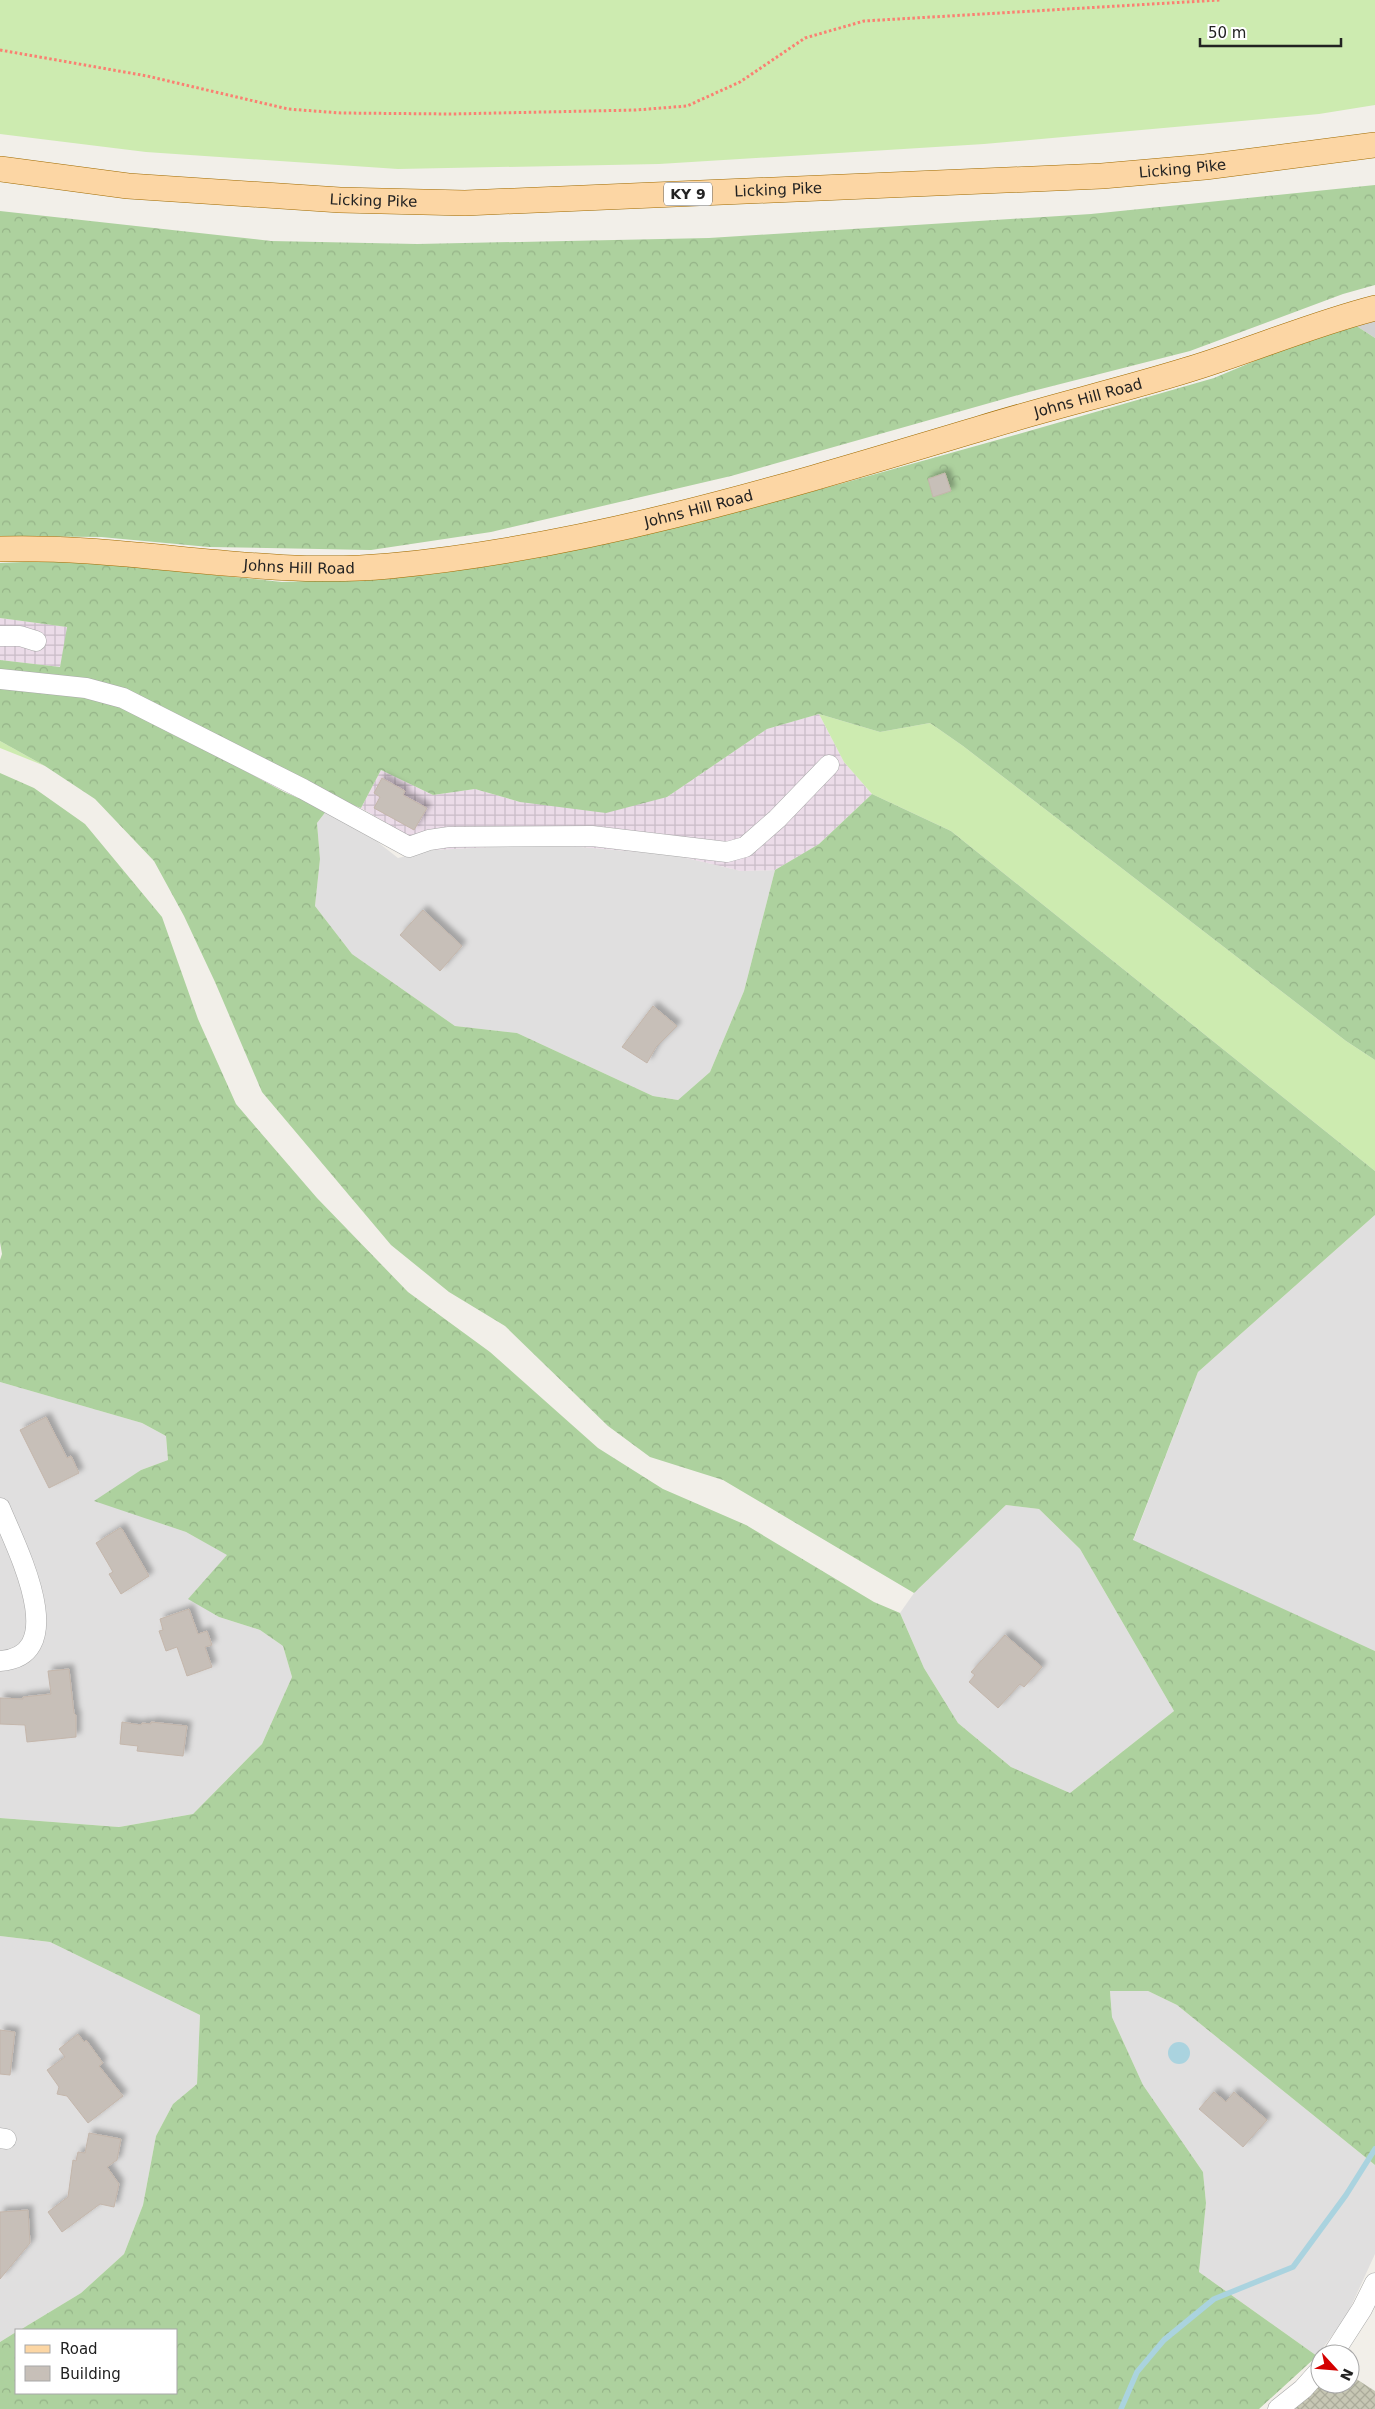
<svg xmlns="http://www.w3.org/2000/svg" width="1375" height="2409" font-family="'DejaVu Sans',sans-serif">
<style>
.residential{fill:#e0dfdf}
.industrial{fill:url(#industrial-grid)}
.religious{fill:#d0d0d0}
.construction{fill:url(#construction-cross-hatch)}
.grass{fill:#cdebb0}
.forest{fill:url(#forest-crowns)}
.water{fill:#aad3df}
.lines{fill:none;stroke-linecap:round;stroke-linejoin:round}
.stream{stroke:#aad3df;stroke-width:5.5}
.building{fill:#c7bfb8;stroke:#c4b6ab;filter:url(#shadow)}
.minor-casing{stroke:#a9a9a9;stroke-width:21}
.major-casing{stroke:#a06b00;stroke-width:26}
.path{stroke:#fa8072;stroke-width:3;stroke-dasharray:2.5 2.5;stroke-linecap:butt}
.minor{stroke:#fff;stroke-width:20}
.major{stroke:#fcd6a4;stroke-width:25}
.labels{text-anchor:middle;stroke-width:4.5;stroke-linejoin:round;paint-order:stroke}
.shield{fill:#fff;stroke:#646464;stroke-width:1}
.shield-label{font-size:14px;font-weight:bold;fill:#222}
.street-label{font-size:15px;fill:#222;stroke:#fff}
</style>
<defs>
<pattern id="industrial-grid" width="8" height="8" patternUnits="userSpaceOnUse" patternTransform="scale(1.25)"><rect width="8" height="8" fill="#ebdbe8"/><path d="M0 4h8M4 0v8" fill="none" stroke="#c9bcc7"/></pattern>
<pattern id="construction-cross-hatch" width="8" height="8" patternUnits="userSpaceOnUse" patternTransform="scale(1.25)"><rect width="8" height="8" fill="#c7c7b4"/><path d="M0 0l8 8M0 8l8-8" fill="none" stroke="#abab9a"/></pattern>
<pattern id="forest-crowns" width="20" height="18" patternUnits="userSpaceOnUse" patternTransform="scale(1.25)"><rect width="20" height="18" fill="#add19e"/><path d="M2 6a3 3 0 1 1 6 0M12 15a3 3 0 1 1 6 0" fill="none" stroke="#95b388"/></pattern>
<filter id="shadow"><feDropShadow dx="4.5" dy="-4.5" stdDeviation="2.5" flood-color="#0004"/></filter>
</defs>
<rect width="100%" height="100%" fill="#f2efe9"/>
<g class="residential">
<polygon points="327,810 370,836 398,858 433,850 546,844 674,855 741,871 775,870 744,991 710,1072 678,1100 653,1096 517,1033 455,1026 352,954 315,906 320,859 317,823"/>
<polygon points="1375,1215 1375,1651 1133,1541 1198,1372"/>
<polygon points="0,1382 142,1423 166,1436 168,1460 141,1470 125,1482 148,1519 186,1532 228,1555 189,1598 219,1617 260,1630 283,1646 292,1677 262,1744 193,1814 119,1827 0,1818"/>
<polygon points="1006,1505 1039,1509 1080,1549 1174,1711 1070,1793 1011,1767 958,1723 924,1668 900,1613 914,1593"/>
<polygon points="0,1936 50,1942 200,2015 197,2084 173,2104 156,2136 143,2205 124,2254 81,2293 20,2330 16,2330 16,2332 0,2342"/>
<polygon points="1128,1990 1148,1991 1177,2005 1375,2165 1375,2254 1347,2315 1317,2356 1199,2272 1206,2203 1203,2172 1143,2085 1112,2017 1110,1991"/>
</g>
<g class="industrial">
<polygon points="0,618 68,627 60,667 0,660"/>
<polygon points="819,714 844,762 872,794 819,844 775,870 741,871 674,855 546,844 433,850 361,808 381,770 433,795 475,789 520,802 667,797 767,729"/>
</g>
<polygon class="religious" points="1375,320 1375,338 1355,325"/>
<polygon class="construction" points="1350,2375 1375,2391 1375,2409 1291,2409 1320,2384 1350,2384"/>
<g class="grass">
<polygon points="0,0 1375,0 1375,105 1319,114 984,144 659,164 398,169 146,152 0,134"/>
<polygon points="819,714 880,732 930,723 963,746 1346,1041 1375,1060 1375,1171 951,831 872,794 844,762"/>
<polygon points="0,741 45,766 0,748"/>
</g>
<g class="forest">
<polygon points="1375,185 1375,285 1343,294 1190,351 1029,392 731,476 491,532 371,550 209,547 101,537 0,536 0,211 271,241 417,244 709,238 1091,214"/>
<polygon points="1355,325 1375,338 1375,1060 1346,1041 963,746 930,723 880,732 819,714 767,729 667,797 606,813 520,802 475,789 433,795 381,770 361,808 331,797 136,695 0,672 0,660 60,667 67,627 0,618 0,563 69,560 282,582 387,578 518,561 661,531 840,484 1015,435 1214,378 1274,353"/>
<polygon points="0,685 94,696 138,713 284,792 327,810 317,823 320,859 315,906 352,954 455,1026 517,1033 653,1096 678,1100 710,1072 744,991 775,870 819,844 872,794 951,831 1375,1171 1375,1215 1198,1372 1133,1540 1375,1651 1375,2165 1177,2005 1148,1991 1110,1991 1112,2017 1143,2085 1203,2172 1206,2203 1199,2272 1317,2356 1259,2409 0,2409 0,2342 16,2332 16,2393 176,2393 176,2330 20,2330 81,2293 124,2254 143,2205 156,2136 173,2104 197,2084 200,2015 50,1942 0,1936 0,1818 119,1827 193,1814 262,1744 292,1677 283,1646 260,1630 219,1617 188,1599 227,1555 186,1532 94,1501 141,1470 168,1460 166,1436 142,1423 0,1382 0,1260 2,1254 0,1242 0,773 34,788 85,824 162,917 198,1019 236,1104 317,1198 408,1292 490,1352 598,1448 663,1489 746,1525 874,1602 900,1613 924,1668 958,1723 1011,1767 1070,1793 1174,1711 1080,1549 1039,1509 1006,1505 914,1593 723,1480 650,1457 608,1426 505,1326 449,1292 391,1245 262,1092 215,982 184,916 154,861 95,799 45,766 0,741"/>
</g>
<circle class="water" cx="1179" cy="2053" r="11"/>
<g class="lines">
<polyline class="stream" points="1121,2409 1137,2372 1164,2340 1214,2299 1293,2267 1346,2195 1375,2149"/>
</g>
<g class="building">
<polygon points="945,473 951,491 933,497 928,479"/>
<polygon points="382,778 405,791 403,795 427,808 414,830 374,808 380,797 374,793"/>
<polygon points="423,910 462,946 440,971 400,935"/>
<polygon points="653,1006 677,1026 656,1047 647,1063 622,1047"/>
<polygon points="46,1417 67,1458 71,1456 79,1473 49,1488 20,1430"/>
<polygon points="120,1528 122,1529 149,1576 121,1594 109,1574 113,1572 96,1543"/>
<polygon points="189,1609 198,1634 207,1631 212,1645 205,1647 212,1667 187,1676 177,1647 166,1651 159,1631 163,1630 160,1619"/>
<polygon points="1005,1635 1042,1667 1024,1687 1020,1684 998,1708 969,1682 975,1675 971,1672"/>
<polygon points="69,1669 74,1713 76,1715 76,1737 27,1742 25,1725 0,1724 0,1698 23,1699 23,1697 51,1694 48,1671"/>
<polygon points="122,1722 141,1725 142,1723 151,1724 151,1722 187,1726 183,1756 137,1751 138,1746 120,1744"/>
<polygon points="0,2030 15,2032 10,2075 0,2074"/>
<polygon points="78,2034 84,2042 86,2040 103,2063 99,2066 123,2096 88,2123 67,2096 57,2094 59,2087 47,2070 65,2057 59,2049"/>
<polygon points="1214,2092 1226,2102 1234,2092 1267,2120 1243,2147 1199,2109"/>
<polygon points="89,2133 121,2139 117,2160 107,2167 119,2184 114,2207 100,2204 62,2232 48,2212 68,2197 73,2160 76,2161 78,2152 85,2153"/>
<polygon points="28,2210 30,2243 0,2279 0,2212"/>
</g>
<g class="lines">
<g class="minor-casing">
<g id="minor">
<polyline points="0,636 20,636 36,641"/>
<polyline points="0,679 86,688 123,698 303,789 409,847 429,840 449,837 592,836 727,852 745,847 777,819 829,765"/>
<path d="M0 1508C14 1543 74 1656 0 1661"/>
<polyline points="0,2138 6,2139"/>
<polyline points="1333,2354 1362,2309 1375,2283"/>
<polyline points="1278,2409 1303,2389 1320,2370"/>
</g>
</g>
<g class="major-casing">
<g id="major">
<path id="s1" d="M0 169 128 186 340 200 465 203 1102 176 1205 167 1375 145"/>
<path id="s2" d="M0 549C130 545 259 578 389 566 592 547 788 486 982 428 1050 407 1119 391 1187 370 1250 351 1312 324 1375 308"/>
</g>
</g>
<polyline class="path" points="0,50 147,76 288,109 341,113 452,114 636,110 687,106 740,82 805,38 864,21 1220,0"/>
<use href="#minor" class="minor"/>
<use href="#major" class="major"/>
</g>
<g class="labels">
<rect class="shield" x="664" y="182.5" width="48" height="23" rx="4"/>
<g class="shield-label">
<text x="688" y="199">KY 9</text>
</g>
<g class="street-label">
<text dy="5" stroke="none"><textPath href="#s1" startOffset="1185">Licking Pike</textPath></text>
<text dy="5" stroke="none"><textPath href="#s1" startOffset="780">Licking Pike</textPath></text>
<text dy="5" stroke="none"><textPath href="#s1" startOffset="375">Licking Pike</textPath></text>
<text dy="5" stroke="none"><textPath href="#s2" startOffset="1110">Johns Hill Road</textPath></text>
<text dy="5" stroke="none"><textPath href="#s2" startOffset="705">Johns Hill Road</textPath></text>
<text dy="5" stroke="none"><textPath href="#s2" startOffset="300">Johns Hill Road</textPath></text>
</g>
</g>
<rect x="15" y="2329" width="162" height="65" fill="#ffffff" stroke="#a7a7a7"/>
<rect x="25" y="2345" width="25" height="8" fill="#fcd6a4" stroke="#a7a7a7"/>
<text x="60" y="2354" font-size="15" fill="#222222">Road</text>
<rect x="25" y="2366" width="25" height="15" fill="#c7bfb8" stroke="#a7a7a7"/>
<text x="60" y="2379" font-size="15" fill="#222222">Building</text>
<g transform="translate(1335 2369) rotate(116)"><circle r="24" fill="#ffffff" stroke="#a7a7a7"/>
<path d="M0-4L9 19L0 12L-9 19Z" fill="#d40000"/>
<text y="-8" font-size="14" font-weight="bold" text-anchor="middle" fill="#222222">N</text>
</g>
<path d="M1200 38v8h141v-8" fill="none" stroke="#222222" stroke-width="2.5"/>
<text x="1208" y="38" font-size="15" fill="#222222" stroke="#ffffff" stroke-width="4" paint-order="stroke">50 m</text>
</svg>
